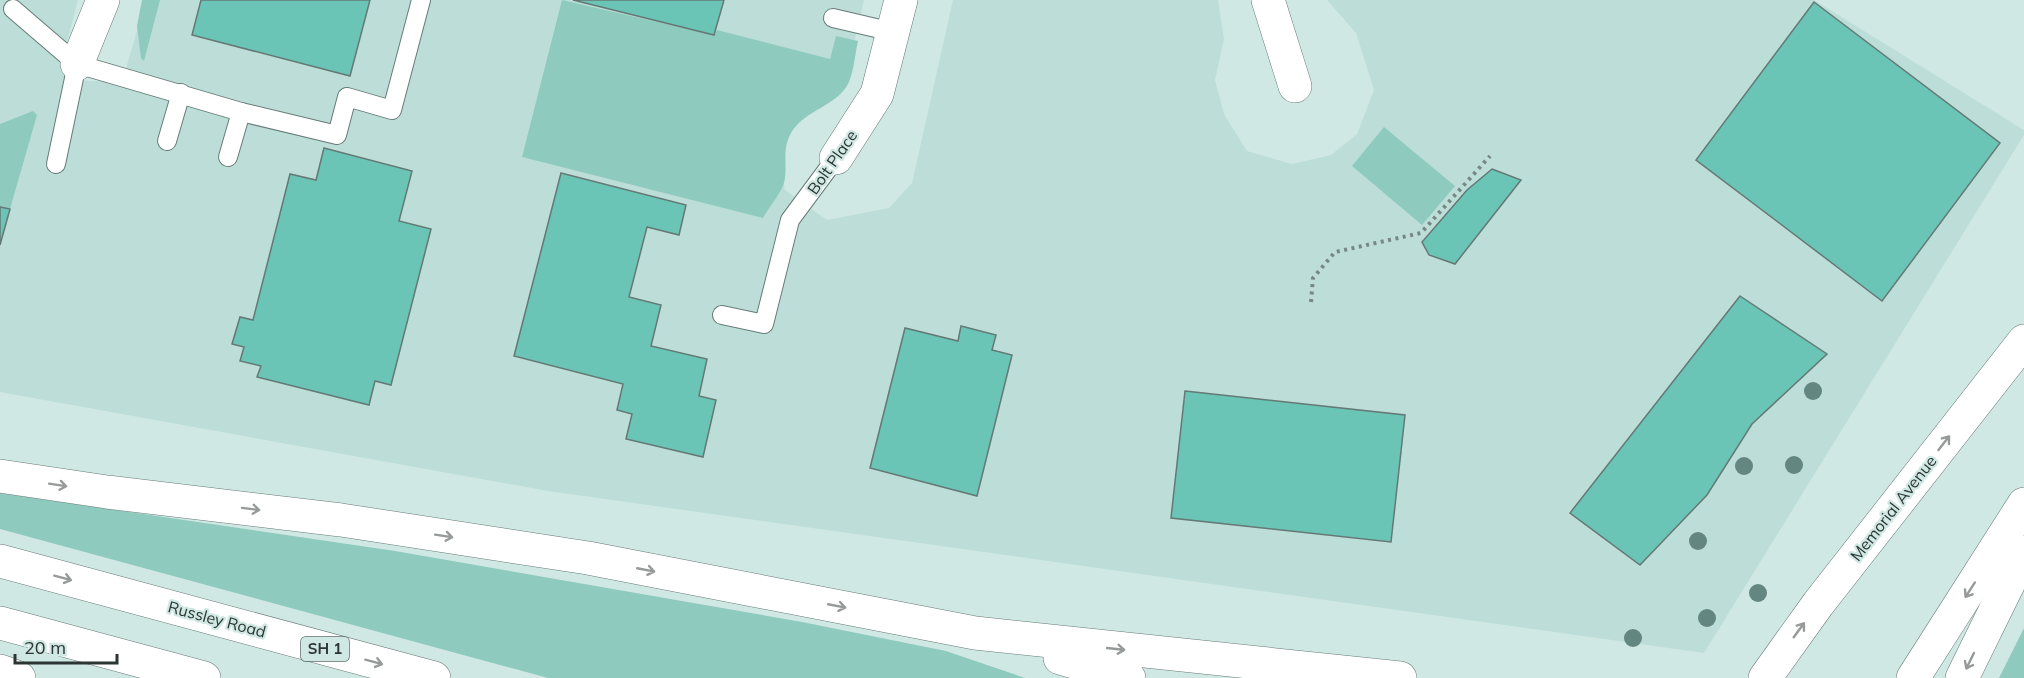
<svg xmlns="http://www.w3.org/2000/svg" width="2024" height="678" font-family="Mulish,sans-serif">
<style>
.built{fill:#bdded8}
.green{fill:#8fcabf}
.building{fill:#6ac5b6;stroke:#647975;stroke-width:1.5}
.lines{fill:none;stroke-linecap:round;stroke-linejoin:round}
.service-casing{stroke:#667b77;stroke-width:20}
.minor-casing{stroke:#667b77;stroke-width:34}
.primary-casing{stroke:#667b77;stroke-width:34}
.trunk-casing{stroke:#667b77;stroke-width:34}
.path{stroke:#778783;stroke-width:4;stroke-dasharray:3 4.5;stroke-linecap:butt}
.service{stroke:#fff;stroke-width:18}
.minor{stroke:#fff;stroke-width:33}
.primary{stroke:#fff;stroke-width:33}
.trunk{stroke:#fff;stroke-width:33}
.tree{fill:#638681}
.oneway{stroke:#969a99}
.labels{text-anchor:middle;stroke-width:4.5;stroke-linejoin:round;paint-order:stroke}
.shield{fill:#d0e8e3;stroke:#5d6b68;stroke-width:1.5}
.shield-label{font-size:15px;font-weight:bold;fill:#2c3533}
.street-label{font-size:16px;fill:#2c3533;stroke:#d0e8e3}
</style>
<rect width="100%" height="100%" fill="#d0e8e3"/>
<polygon class="built" points="0,0 78,0 62,61 70,80 122,82 146,0 864,0 846,78 794,119 777,151 785,190 827,220 889,208 912,183 953,0 1218,0 1224,39 1215,80 1224,114 1247,151 1292,164 1331,155 1357,134 1374,90 1356,33 1327,0 1814,0 2024,130 2024,135 1704,653 548,491 0,392"/>
<g class="green">
<polygon points="142,0 160,0 144,61 141,58 137,26"/>
<path d="M562 0 714 35 717 30 830 59 836 36 858 41C855 54 854 70 849 82 837 107 805 109 791 133 782 150 787 161 785 178 784 190 769 207 763 218L522 157Z"/>
<polygon points="33,111 37,115 10,209 0,207 0,124"/>
<polygon points="1384,127 1455,186 1422,225 1352,166"/>
<polygon points="0,493 395,551 802,622 946,651 1025,678 548,678 0,529"/>
<polygon points="2024,628 2024,678 1999,678"/>
</g>
<g class="building">
<polygon points="201,0 370,0 350,76 192,35"/>
<polygon points="573,0 724,0 714,35"/>
<polygon points="1814,2 2000,143 1882,301 1696,160"/>
<polygon points="324,148 412,171 399,221 431,229 391,385 375,381 369,405 257,377 261,366 240,361 244,347 232,344 240,317 253,320 290,174 316,180"/>
<polygon points="1492,169 1521,180 1455,264 1429,255 1422,242 1467,190"/>
<polygon points="561,173 686,205 679,235 647,227 629,297 661,305 651,346 707,359 699,396 716,400 703,457 626,439 632,414 617,410 623,384 514,356"/>
<polygon points="0,207 10,209 0,245"/>
<polygon points="1740,296 1827,354 1752,424 1707,495 1640,565 1570,513"/>
<polygon points="961,326 996,335 992,350 1012,355 977,496 870,468 905,328 958,341"/>
<polygon points="1185,391 1405,415 1391,542 1171,518"/>
</g>
<g class="lines">
<g class="service-casing">
<g id="service">
<polyline points="13,9 77,64 241,112 337,135 347,97 392,110 421,0"/>
<polyline points="833,18 893,32"/>
<polyline points="167,141 181,93"/>
<polyline points="228,157 241,112"/>
<polyline points="56,164 77,64"/>
<polyline points="722,315 764,324 790,220 836,158"/>
</g>
</g>
<g class="minor-casing">
<g id="minor">
<polyline points="1268,0 1295,86"/>
<polyline points="77,64 103,0"/>
<polyline points="836,158 877,94 901,0"/>
</g>
</g>
<g class="primary-casing">
<g id="primary">
<polyline points="1765,678 1818,604 2024,341"/>
<polyline points="1913,678 2024,504"/>
</g>
</g>
<g class="trunk-casing">
<g id="trunk">
<polyline points="0,476 107,492 341,520 588,558 975,633 1400,678"/>
<polyline points="0,561 434,678"/>
<polyline points="0,623 204,678"/>
<polyline points="1060,658 1129,678"/>
<polyline points="0,671 19,678"/>
<polyline points="1962,678 2024,552"/>
</g>
</g>
<polyline class="path" points="1311,302 1313,278 1335,252 1421,233 1490,156"/>
<use href="#service" class="service"/>
<use href="#minor" class="minor"/>
<use href="#primary" class="primary"/>
<use href="#trunk" class="trunk"/>
</g>
<g class="tree">
<circle cx="1813" cy="391" r="9"/>
<circle cx="1794" cy="465" r="9"/>
<circle cx="1744" cy="466" r="9"/>
<circle cx="1698" cy="541" r="9"/>
<circle cx="1758" cy="593" r="9"/>
<circle cx="1707" cy="618" r="9"/>
<circle cx="1633" cy="638" r="9"/>
</g>
<defs><path id="oneway-shaft" d="M-6 0H5M1.5-3L5.5 0L1.5 3" fill="none" stroke-width="1.6" stroke-linecap="round" stroke-linejoin="round" transform="scale(1.5)"/></defs>
<g class="oneway">
<use href="#oneway-shaft" transform="translate(1944 443) rotate(-52)"/>
<use href="#oneway-shaft" transform="translate(58 485) rotate(9)"/>
<use href="#oneway-shaft" transform="translate(251 509) rotate(7)"/>
<use href="#oneway-shaft" transform="translate(444 536) rotate(9)"/>
<use href="#oneway-shaft" transform="translate(646 570) rotate(11)"/>
<use href="#oneway-shaft" transform="translate(63 578) rotate(15)"/>
<use href="#oneway-shaft" transform="translate(1970 590) rotate(123)"/>
<use href="#oneway-shaft" transform="translate(837 606) rotate(11)"/>
<use href="#oneway-shaft" transform="translate(1799 630) rotate(-54)"/>
<use href="#oneway-shaft" transform="translate(1116 649) rotate(6)"/>
<use href="#oneway-shaft" transform="translate(1970 661) rotate(116)"/>
<use href="#oneway-shaft" transform="translate(374 662) rotate(15)"/>
</g>
<g class="labels">
<rect class="shield" x="301" y="637" width="48" height="24" rx="4.5"/>
<g class="shield-label">
<text x="325" y="654">SH 1</text>
</g>
<g class="street-label">
<text transform="translate(832 162) rotate(-55)" y="6">Bolt Place</text>
<text transform="translate(1893 508) rotate(-52)" y="6">Memorial Avenue</text>
<text transform="translate(217 619) rotate(15)" y="6">Russley Road</text>
</g>
</g>
<path d="M15 654v9h102v-9" fill="none" stroke="#2c3533" stroke-width="3"/>
<text x="24" y="654" font-size="18" fill="#2c3533" stroke="#d0e8e3" stroke-width="4.5" paint-order="stroke">20 m</text>
</svg>
